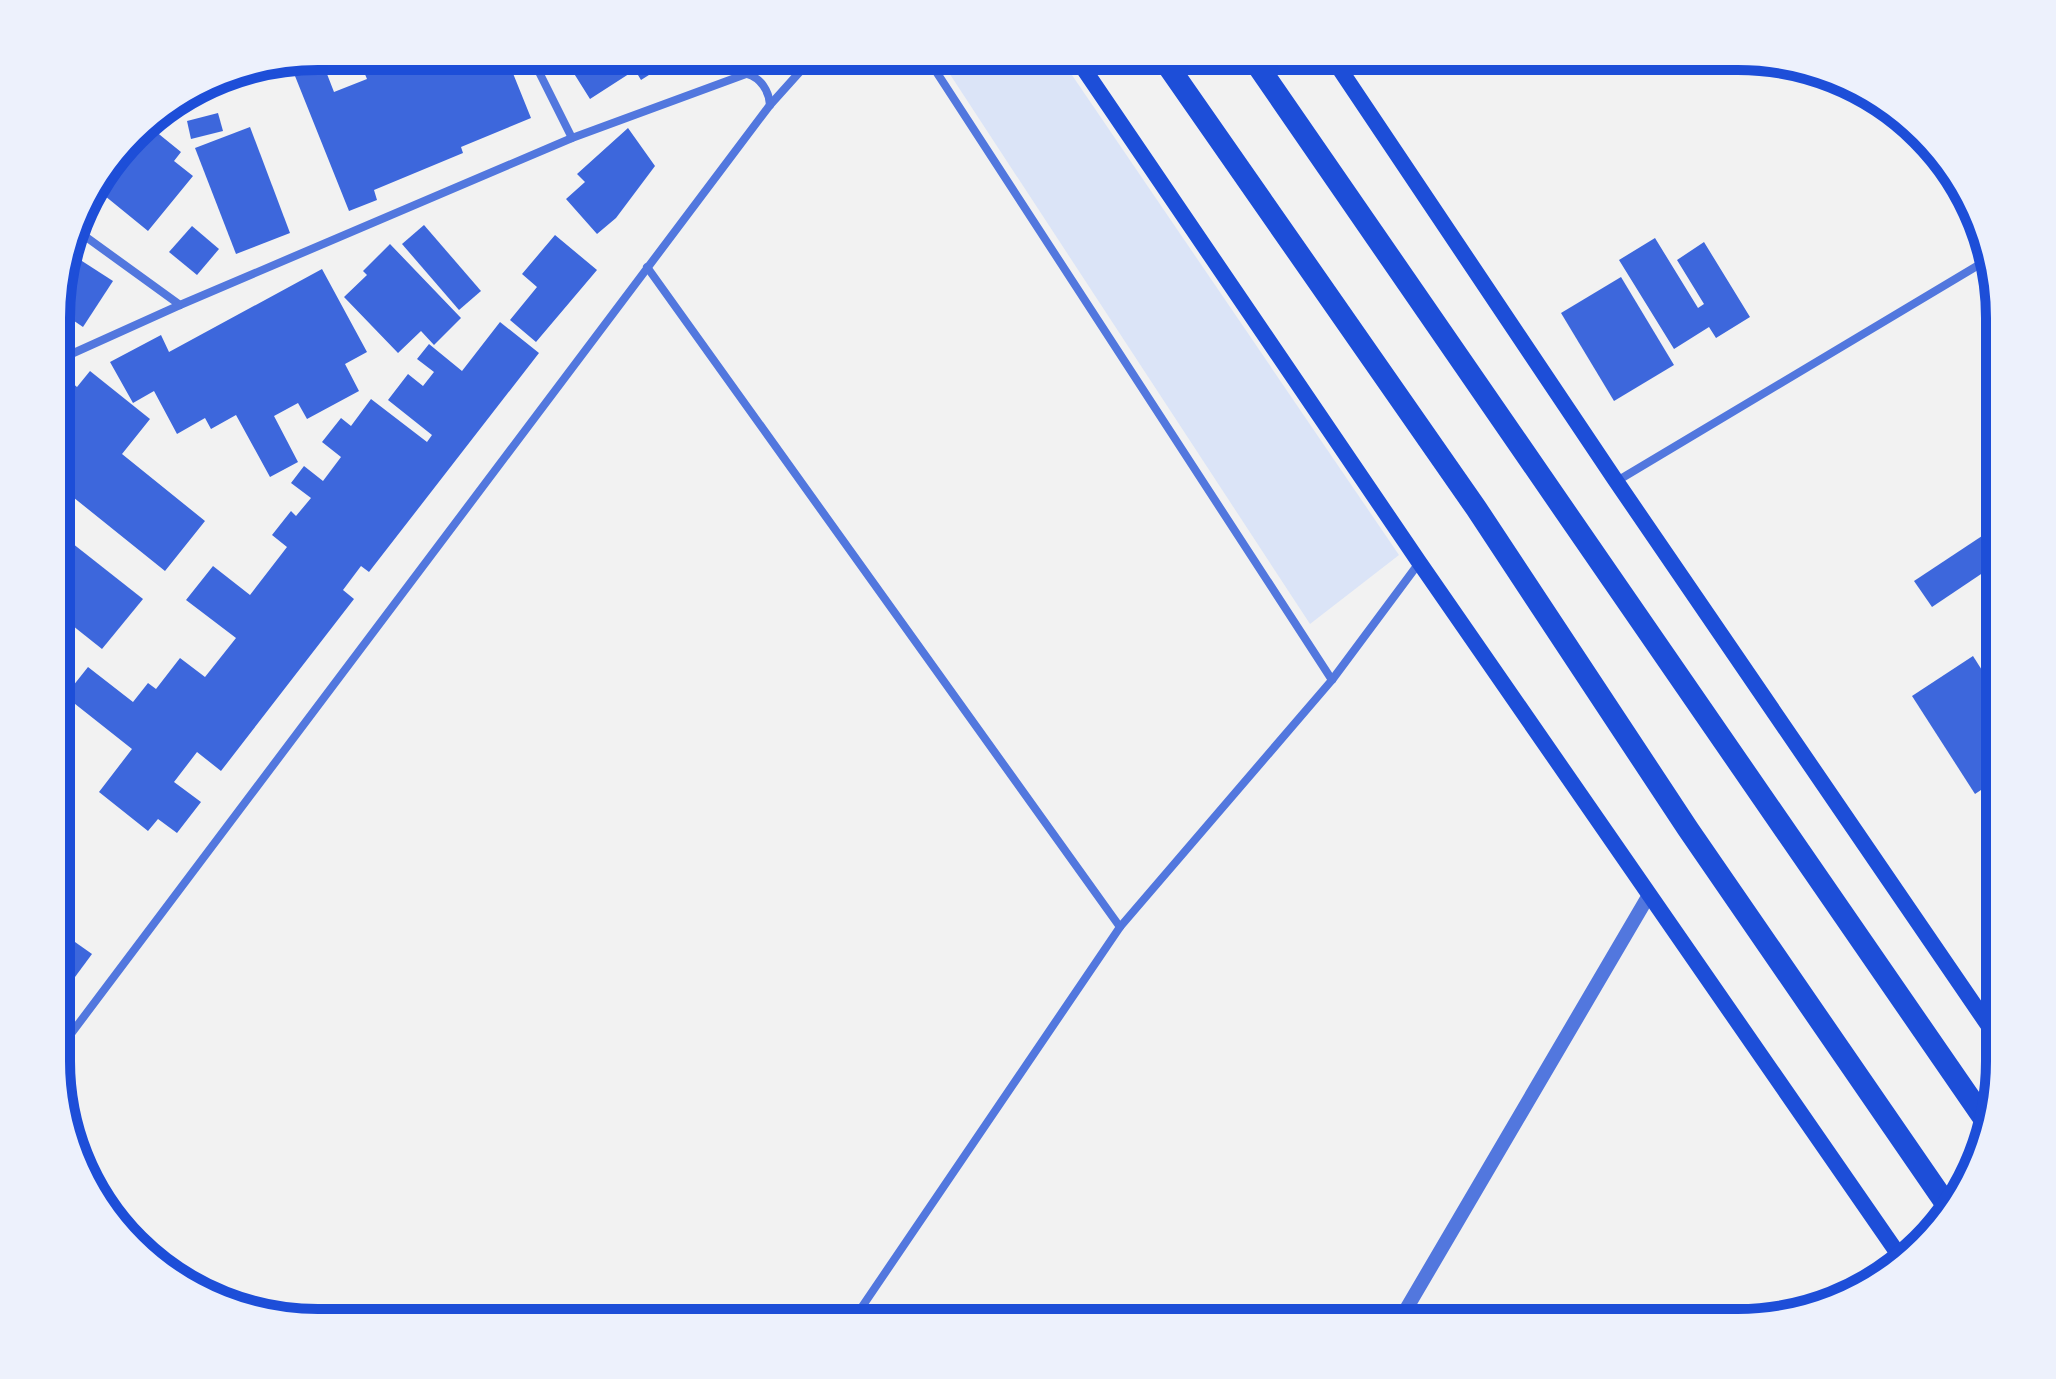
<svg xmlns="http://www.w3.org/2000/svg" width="2056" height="1379" font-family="Helvetica,sans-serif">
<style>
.green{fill:#dbe4f7}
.building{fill:#3d67dc}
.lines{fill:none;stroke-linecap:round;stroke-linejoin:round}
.minor{stroke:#5277de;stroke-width:8}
.tertiary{stroke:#5277de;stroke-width:14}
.secondary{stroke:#1d4ed8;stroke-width:16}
.trunk{stroke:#1d4ed8;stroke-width:22}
.rim{fill:none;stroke:#1d4ed8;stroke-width:10}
</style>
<rect width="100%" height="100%" fill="#f2f2f2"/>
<polygon class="green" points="938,56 1059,56 1399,555 1310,624"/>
<g class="building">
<polygon points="320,56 334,92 367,79 359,60 368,56 506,56 531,118 461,147 463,153 374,190 377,200 349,211 291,66"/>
<polygon points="563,56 679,56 641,80 635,70 590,99"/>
<polygon points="218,113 223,131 191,139 187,121"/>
<polygon points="144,122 181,152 174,161 193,176 148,231 94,187"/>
<polygon points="250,127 290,233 236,254 195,148"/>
<polygon points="628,128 655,166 616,218 597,234 566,199 585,182 577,174"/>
<polygon points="424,225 481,291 459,310 402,244"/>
<polygon points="192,226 219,249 197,275 169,252"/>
<polygon points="555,235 597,270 536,342 510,320 537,287 522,274"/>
<polygon points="1655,238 1698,308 1704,304 1677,260 1704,242 1750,317 1716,338 1709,327 1674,349 1619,260"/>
<polygon points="390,244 461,318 434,345 421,331 398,353 344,297 367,275 363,271"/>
<polygon points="68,252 113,281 83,327 58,310 58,284"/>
<polygon points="322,269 367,352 345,364 359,391 307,419 298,403 274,416 298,462 270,477 236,415 211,429 205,418 177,434 154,391 133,403 110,362 161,335 169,352"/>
<polygon points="1621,277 1674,365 1614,401 1561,313"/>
<polygon points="500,322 539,353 369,572 361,566 343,590 354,599 221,771 197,752 174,782 201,802 177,833 158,819 148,831 99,792 132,749 65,696 88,667 133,702 148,683 156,689 180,658 205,677 236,638 186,600 213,566 250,595 287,547 272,535 291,511 296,516 311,498 291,483 304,466 323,481 341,457 322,442 341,418 351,426 371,399 427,442 432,435 388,400 408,374 423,386 434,372 417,359 429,344 462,371"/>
<polygon points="90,371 150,419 122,454 205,521 165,571 58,485 58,376 60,373 77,387"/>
<polygon points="58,532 143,599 102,649 58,614"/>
<polygon points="1982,536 1999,562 1932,607 1914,581"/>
<polygon points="1973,656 1999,697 1999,778 1975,794 1912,696"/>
<polygon points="58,930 92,954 58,1000"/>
</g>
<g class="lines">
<g class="minor">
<polyline points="531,56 572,138"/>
<polyline points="926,56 1332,680"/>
<path d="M747 74C761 78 769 91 770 105"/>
<polyline points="75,229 180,305"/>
<polyline points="647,267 1120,927"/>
<polyline points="58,360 180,305 572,138 746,74 782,56"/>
<polyline points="1617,481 1987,260"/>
<polyline points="58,1051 770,105 814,56"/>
<polyline points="851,1323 1120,927 1332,680 1419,563"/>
</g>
<polyline class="tertiary" points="1398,1323 1649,895"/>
<g class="secondary">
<polyline points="1075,56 1419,562 1901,1258"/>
<polyline points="1331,56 1616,481 1999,1041"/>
</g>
<g class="trunk">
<polyline points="1161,56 1476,508 1688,829 1951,1211"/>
<polyline points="1251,56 1985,1120"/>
</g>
</g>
<path d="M0 0H2056V1379H0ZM318 70H1738A248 248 0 0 1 1986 318V1061A248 248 0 0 1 1738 1309H318A248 248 0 0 1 70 1061V318A248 248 0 0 1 318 70Z" fill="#edf1fc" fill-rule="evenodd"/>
<path class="rim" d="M318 70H1738A248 248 0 0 1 1986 318V1061A248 248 0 0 1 1738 1309H318A248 248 0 0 1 70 1061V318A248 248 0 0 1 318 70Z"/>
</svg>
